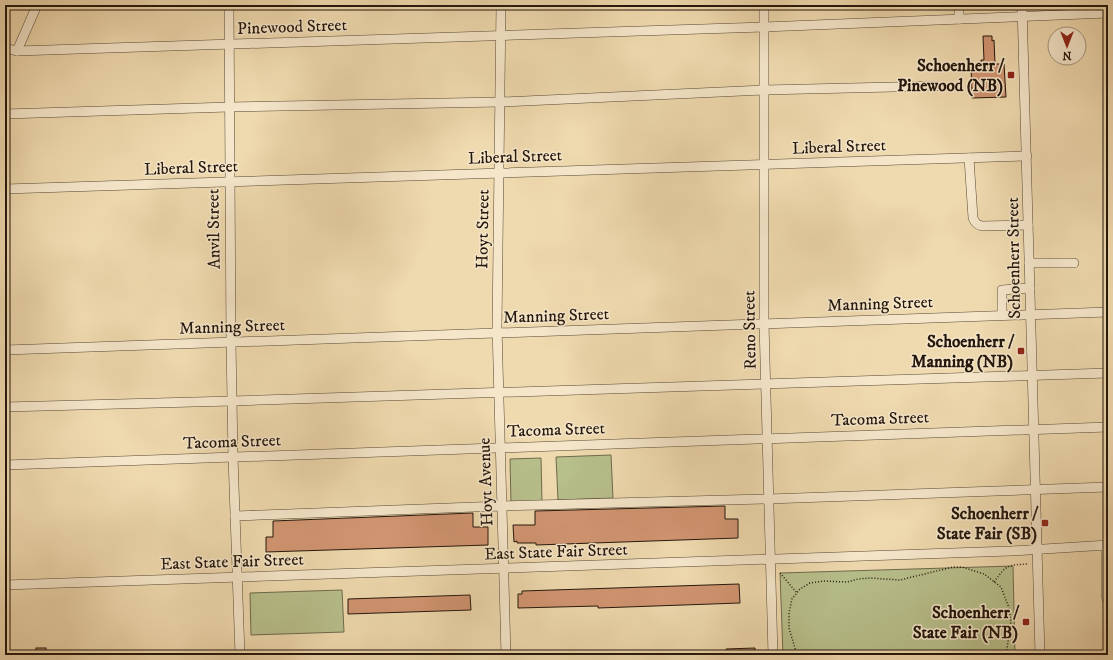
<svg xmlns="http://www.w3.org/2000/svg" width="1113" height="660" font-family="'IM FELL DW Pica',serif">
<style>
.green{fill:#b7bf8b;stroke:#6e6b4c}
.building{fill:#d19571;stroke:#24170d}
.lines{fill:none;stroke-linecap:round;stroke-linejoin:round}
.minor-casing{stroke:#574835;stroke-width:10}
.path{stroke:#24170d;stroke-width:1.5;stroke-dasharray:1 2;stroke-linecap:butt}
.minor{stroke:#f5e6ca;stroke-width:9}
.poi-dot{fill:#8f2418;stroke:#f5e6ca;stroke-width:1.5}
.labels{text-anchor:middle;stroke-width:3;stroke-linejoin:round;paint-order:stroke}
.street-label{font-size:17px;fill:#24170d;stroke:#f5e6ca}
.poi-label{font-size:17px;font-weight:bold;fill:#24170d;stroke:#f5e6ca;text-anchor:end}
</style>
<rect width="100%" height="100%" fill="#efd9ae"/>
<filter id="stains"><feTurbulence type="fractalNoise" baseFrequency=".005" numOctaves="4"/><feColorMatrix values="0 0 0 0 .2 0 0 0 0 .09 0 0 0 0 .02 0 0 0 .5 -.17"/></filter>
<radialGradient id="worn" r=".72"><stop offset=".6" stop-color="#630" stop-opacity="0"/><stop offset="1" stop-color="#630" stop-opacity=".3"/></radialGradient>
<g class="green">
<polygon points="611,455 613,498 558,500 556,457"/>
<polygon points="541,458 542,503 511,504 510,459"/>
<polygon points="1013,566 1015,655 783,655 780,573"/>
<polygon points="342,590 344,632 251,635 250,593"/>
</g>
<g class="building">
<polygon points="983,36 992,36 992,41 994,40 995,64 1004,64 1006,97 972,98 971,65 981,64 981,60 984,60"/>
<polygon points="725,506 725,519 738,519 738,538 536,545 536,543 517,543 517,541 514,542 513,525 535,525 535,511"/>
<polygon points="473,513 473,527 488,527 488,545 266,552 266,537 273,537 273,521"/>
<polygon points="739,584 740,603 598,608 598,606 518,608 518,594 522,594 522,591"/>
<polygon points="470,595 471,610 348,614 348,599"/>
<rect x="36" y="648" width="10" height="7"/>
<polygon points="755,648 755,655 727,655 726,649"/>
</g>
<g class="lines">
<g class="minor-casing">
<g id="minor">
<polyline points="229,5 231,342 233,457 240,655"/>
<polyline points="501,5 497,327 506,655"/>
<polyline points="764,5 764,323 773,655"/>
<polyline points="959,5 959,19"/>
<polyline points="1022,5 1040,655"/>
<polyline points="5,48 17,51 764,27 1108,13"/>
<polyline points="17,51 37,5"/>
<polyline points="5,114 229,107 500,102 764,90 936,86"/>
<path d="M969 158 973 218C975 223 977 225 982 226L1028 225"/>
<polyline points="5,189 1027,156"/>
<polyline points="1029,263 1074,263"/>
<polyline points="1002,315 1002,290 1030,288"/>
<polyline points="5,350 1108,312"/>
<polyline points="5,407 232,401 1108,373"/>
<polyline points="5,465 1108,427"/>
<polyline points="235,516 502,506 768,499 1108,487"/>
<polyline points="1106,545 1106,596 1108,602"/>
<polyline points="5,585 1011,551 1108,545"/>
</g>
</g>
<g class="path">
<polyline points="780,573 797,593"/>
<path d="M994 582C1007 564 1008 565 1029 564"/>
<polyline points="797,655 789,628 789,613 792,599 800,589 810,583 824,581 847,582 858,579 870,578 900,580 953,567 962,567 984,574 1001,587 1009,608 1011,621 1006,655"/>
</g>
<use href="#minor" class="minor"/>
</g>
<g class="poi-dot">
<rect x="1007" y="71" width="8" height="8" rx="2"/>
<rect x="1017" y="347" width="8" height="8" rx="2"/>
<rect x="1041" y="519" width="8" height="8" rx="2"/>
<rect x="1022" y="618" width="8" height="8" rx="2"/>
</g>
<g class="labels">
<g class="street-label">
<text transform="translate(292 26) rotate(-2)" y="6">Pinewood Street</text>
<text transform="translate(839 146) rotate(-2)" y="6">Liberal Street</text>
<text transform="translate(515 156) rotate(-2)" y="6">Liberal Street</text>
<text transform="translate(191 167) rotate(-2)" y="6">Liberal Street</text>
<text transform="translate(213 229) rotate(-91)" y="6">Anvil Street</text>
<text transform="translate(482 229) rotate(-89)" y="6">Hoyt Street</text>
<text transform="translate(1013 258) rotate(-91)" y="6">Schoenherr Street</text>
<text transform="translate(880 303) rotate(-2)" y="6">Manning Street</text>
<text transform="translate(556 315) rotate(-2)" y="6">Manning Street</text>
<text transform="translate(232 326) rotate(-2)" y="6">Manning Street</text>
<text transform="translate(749 330) rotate(-91)" y="6">Reno Street</text>
<text transform="translate(880 418) rotate(-2)" y="6">Tacoma Street</text>
<text transform="translate(556 429) rotate(-2)" y="6">Tacoma Street</text>
<text transform="translate(232 441) rotate(-2)" y="6">Tacoma Street</text>
<text transform="translate(485 482) rotate(-92)" y="6">Hoyt Avenue</text>
<text transform="translate(556 551) rotate(-2)" y="6">East State Fair Street</text>
<text transform="translate(232 561) rotate(-2)" y="6">East State Fair Street</text>
</g>
<g class="poi-label">
<text x="1003" y="71">Schoenherr /<tspan x="1003" dy="20">Pinewood (NB)</tspan></text>
<text x="1013" y="347">Schoenherr /<tspan x="1013" dy="20">Manning (NB)</tspan></text>
<text x="1037" y="519">Schoenherr /<tspan x="1037" dy="20">State Fair (SB)</tspan></text>
<text x="1018" y="618">Schoenherr /<tspan x="1018" dy="20">State Fair (NB)</tspan></text>
</g>
</g>
<rect width="1113" height="660" fill="none" stroke="#efd9ae" stroke-width="20"/>
<rect x="6" y="6" width="1101" height="648" fill="none" stroke="#24170d" stroke-width="2"/>
<rect x="10" y="10" width="1093" height="640" fill="none" stroke="#24170d"/>
<g transform="translate(1067 46) rotate(180)"><circle r="19" fill="#f5e6ca" stroke="#a1937e"/>
<path d="M0-3L7 15L0 10L-7 15Z" fill="#8f2418"/>
<text y="-6" font-size="11" font-weight="bold" text-anchor="middle" fill="#24170d">N</text>
</g>
<rect width="100%" height="100%" filter="url(#stains)"/>
<rect width="100%" height="100%" fill="url(#worn)"/>
</svg>
